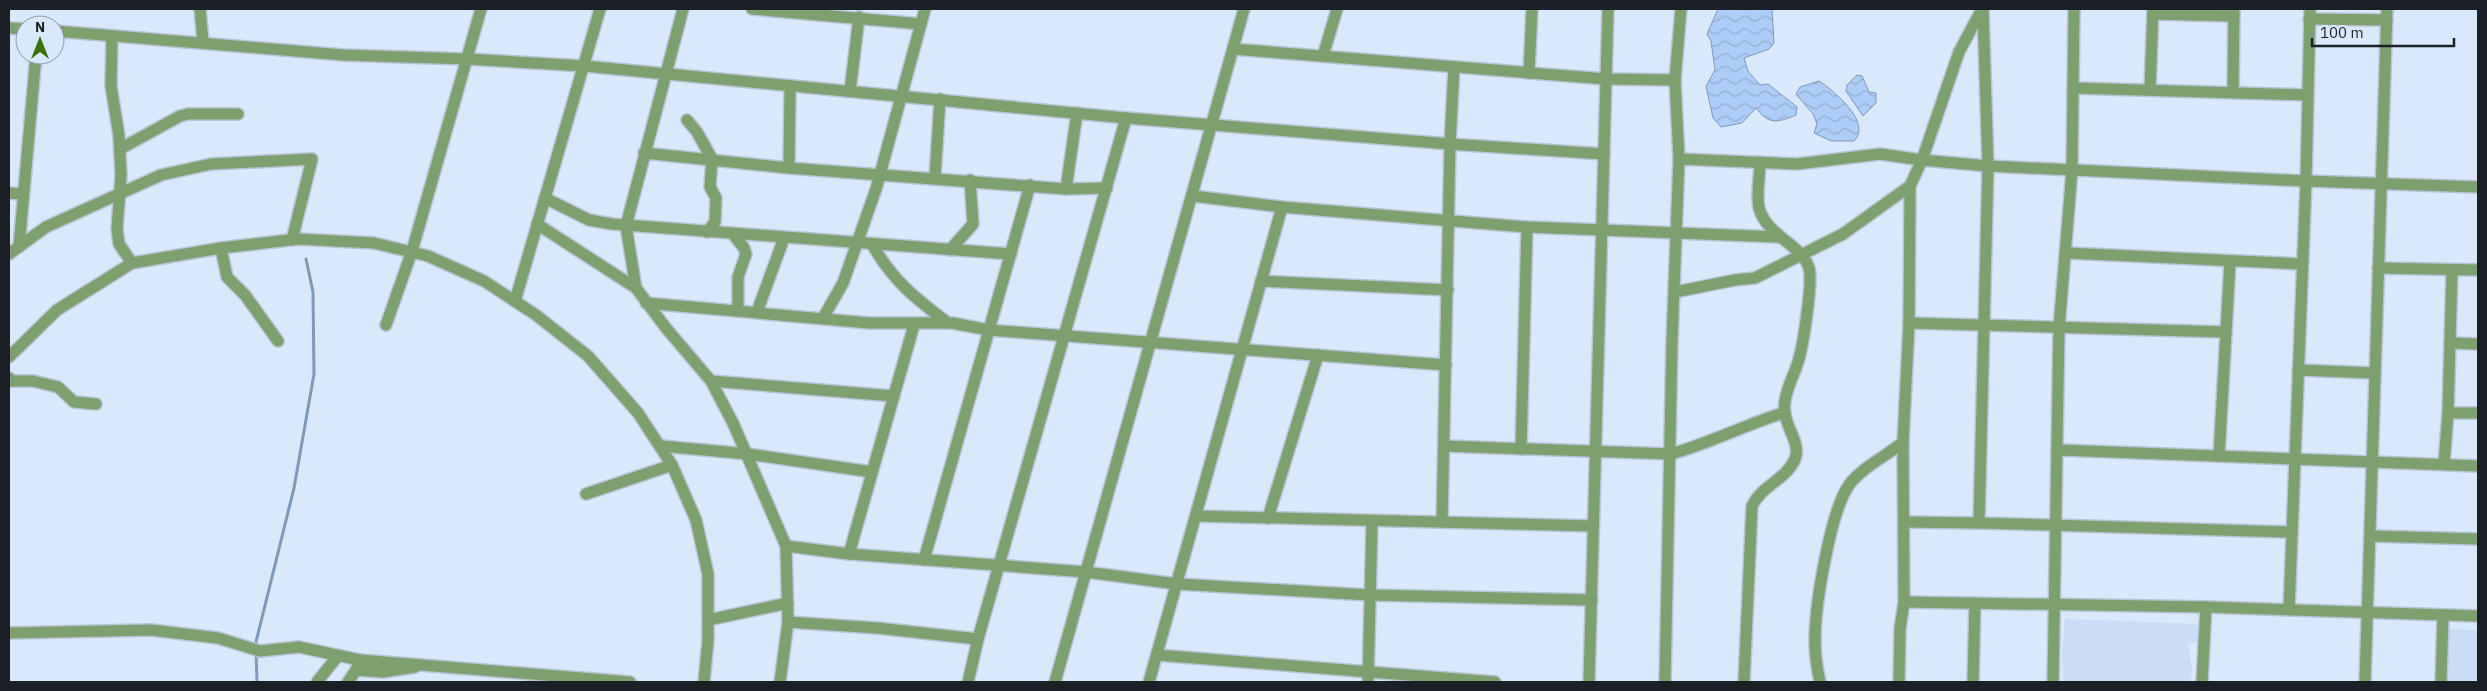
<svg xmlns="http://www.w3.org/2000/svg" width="2487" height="691" font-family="'IBM Plex Sans',sans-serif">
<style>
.built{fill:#cbddf6}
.water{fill:url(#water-waves);stroke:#8198b9}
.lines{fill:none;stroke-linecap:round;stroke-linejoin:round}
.stream{stroke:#8198b9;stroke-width:3}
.minor-casing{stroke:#b8c4d5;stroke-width:14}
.minor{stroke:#7e9f6e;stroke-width:11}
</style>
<defs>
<pattern id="water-waves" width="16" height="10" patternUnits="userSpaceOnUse" patternTransform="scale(1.25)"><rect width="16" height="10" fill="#adccf7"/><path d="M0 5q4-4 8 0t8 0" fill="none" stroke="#94afd4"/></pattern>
</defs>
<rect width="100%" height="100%" fill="#dae8fb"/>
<g class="built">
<polygon points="2065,619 2199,624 2199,642 2188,643 2192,670 2190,682 2064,682 2062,656"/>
<polygon points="2442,629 2478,630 2478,682 2441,682"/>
</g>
<g class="water">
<path d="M1718 9H1772L1774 43 1769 49 1744 58 1748 71 1760 85 1768 84 1797 107 1796 115C1777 123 1769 125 1756 108L1742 123 1721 127 1713 118 1706 86 1715 70 1711 41 1707 34Z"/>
<polygon points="1857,75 1862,76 1869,92 1876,93 1876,103 1863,116 1846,91 1847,85"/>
<path d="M1819 81C1833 90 1873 123 1854 141H1831L1814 133 1817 124 1813 114 1796 94 1800 87Z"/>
</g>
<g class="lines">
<g class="stream">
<polyline points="255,646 294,488 314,374 313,292 306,259"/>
<polyline points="256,652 257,682"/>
</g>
<g class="minor-casing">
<g id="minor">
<polyline points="200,9 203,42"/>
<polyline points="752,9 921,24"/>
<polyline points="2153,14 2234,16"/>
<polyline points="2309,19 2387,20"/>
<polyline points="9,28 25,29"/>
<polyline points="55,31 343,55 467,59 584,66 1126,118 1450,144 1604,154"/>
<polyline points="112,36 111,86 119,136 121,175 117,229 119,244 132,263"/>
<polyline points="1233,49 1606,79 1675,80"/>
<polyline points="1323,56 1337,9"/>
<polyline points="1529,73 1532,9"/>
<polyline points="2074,88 2307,95"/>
<polyline points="2150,90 2153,9"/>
<polyline points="850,91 859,17"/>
<polyline points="2233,92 2234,9"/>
<polyline points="687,120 697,132 712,159 710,187 716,198 715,222 707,232"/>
<polyline points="120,149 180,116 188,114 238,114"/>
<polyline points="644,153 789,168 1066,189 1107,188"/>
<polyline points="1679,159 1797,164 1880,154 1922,160 1988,166 2306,181 2478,187"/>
<polyline points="789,168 790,87"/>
<polyline points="935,177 940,99"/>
<polyline points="1066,189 1077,113"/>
<polyline points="9,193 22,194"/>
<polyline points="1193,196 1282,207 1527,227 1778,237"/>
<polyline points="545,198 589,220 612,224 1011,254"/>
<polyline points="537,224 636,288 666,328 711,381 733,423 786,546 788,622 780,682"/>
<polyline points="733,234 744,248 746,254 738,277 738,311"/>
<path d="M872 244C892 280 916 299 948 323"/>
<polyline points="19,247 36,55"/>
<polyline points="221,248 227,277 245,295 278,341"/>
<polyline points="950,250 973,224 970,180"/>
<polyline points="2067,253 2302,264"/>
<polyline points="9,254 46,227 161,175 211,164 312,159 292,240"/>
<polyline points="2378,268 2478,270"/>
<polyline points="1261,281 1448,290"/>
<polyline points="636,288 626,226 683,9"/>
<polyline points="1675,292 1735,280 1755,278 1843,234 1910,186"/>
<polyline points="515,301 600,9"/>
<polyline points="646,303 869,323 952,323 989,330 1446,365"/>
<polyline points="757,312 784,238"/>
<polyline points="823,318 843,283 876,189 925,9"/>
<polyline points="1909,323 2226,332"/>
<polyline points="386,325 412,251 481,9"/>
<polyline points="2450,343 2478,344"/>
<polyline points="9,357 57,310 132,263 221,248 298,239 374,243 428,256 484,281 536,315 588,356 638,413 672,465 696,520 708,574 708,640 704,682"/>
<polyline points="2298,370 2375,373"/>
<polyline points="9,378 11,381 33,381 58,387 74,402 96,404"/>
<polyline points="711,381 894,396"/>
<polyline points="2448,413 2478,413"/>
<polyline points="661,446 748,454 872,472"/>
<path d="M1444 446 1671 454C1710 443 1745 425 1783 413"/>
<polyline points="1521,449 1527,227"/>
<polyline points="2059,450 2478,466"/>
<polyline points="2219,456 2230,262"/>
<polyline points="2444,464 2448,413 2452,270"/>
<polyline points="586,494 672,465"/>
<polyline points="1196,516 1593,526"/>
<polyline points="1268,518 1318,355"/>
<polyline points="1442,522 1450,144 1454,67"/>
<polyline points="1905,522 1979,523 2292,532"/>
<polyline points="1979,523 1988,166 1983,10"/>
<polyline points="2370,536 2478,539"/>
<polyline points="786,546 849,554 1086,572 1177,584 1369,595 1592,600"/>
<polyline points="849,554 914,325"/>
<polyline points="924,560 1030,185"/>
<polyline points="1904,602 2206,607 2478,616"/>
<polyline points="2289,610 2306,181 2310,9"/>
<polyline points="708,620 788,603"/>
<polyline points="788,622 877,628 978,639"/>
<polyline points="9,633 151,630 218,638 260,651 299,647 360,660 630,682"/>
<polyline points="1157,655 1495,682"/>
<polyline points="360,660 356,670 383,672 415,667"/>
<polyline points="317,682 337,657"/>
<polyline points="348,682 356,670"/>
<polyline points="968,682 978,639 1126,118"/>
<polyline points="1055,682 1244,9"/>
<polyline points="1149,682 1282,207"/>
<polyline points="1368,682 1372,521"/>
<polyline points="1589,682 1608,9"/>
<polyline points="1665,682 1672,341 1679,159 1675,80 1681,9"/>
<path d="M1744 682 1752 506C1762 485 1786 480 1795 459 1802 441 1781 425 1785 401 1787 387 1794 375 1798 362 1803 347 1813 282 1809 268 1802 244 1767 237 1759 208 1756 195 1760 176 1760 162"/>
<path d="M1820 682C1817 669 1815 654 1815 640 1815 606 1830 512 1849 485 1862 467 1887 456 1903 442"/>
<polyline points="1899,682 1900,629 1904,602 1903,442 1909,323 1910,186 1922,160 1959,52 1982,9"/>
<polyline points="1973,682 1975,603"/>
<polyline points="2053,682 2059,328 2072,170 2074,9"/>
<polyline points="2202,682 2206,607"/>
<polyline points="2365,682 2387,9"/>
<polyline points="2441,682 2443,615"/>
</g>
</g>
<use href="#minor" class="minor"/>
</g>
<rect width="2487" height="691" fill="none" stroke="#1b2027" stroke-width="20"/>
<g transform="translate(40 40)"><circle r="24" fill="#dae8fb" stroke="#8e98a6"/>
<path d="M0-4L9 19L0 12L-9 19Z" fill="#377307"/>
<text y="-8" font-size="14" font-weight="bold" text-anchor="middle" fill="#1b2027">N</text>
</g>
<path d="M2312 38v8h142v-8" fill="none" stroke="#1b2027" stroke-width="2.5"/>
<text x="2320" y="38" font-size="15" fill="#1b2027" stroke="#dae8fb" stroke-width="4" paint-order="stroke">100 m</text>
</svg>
